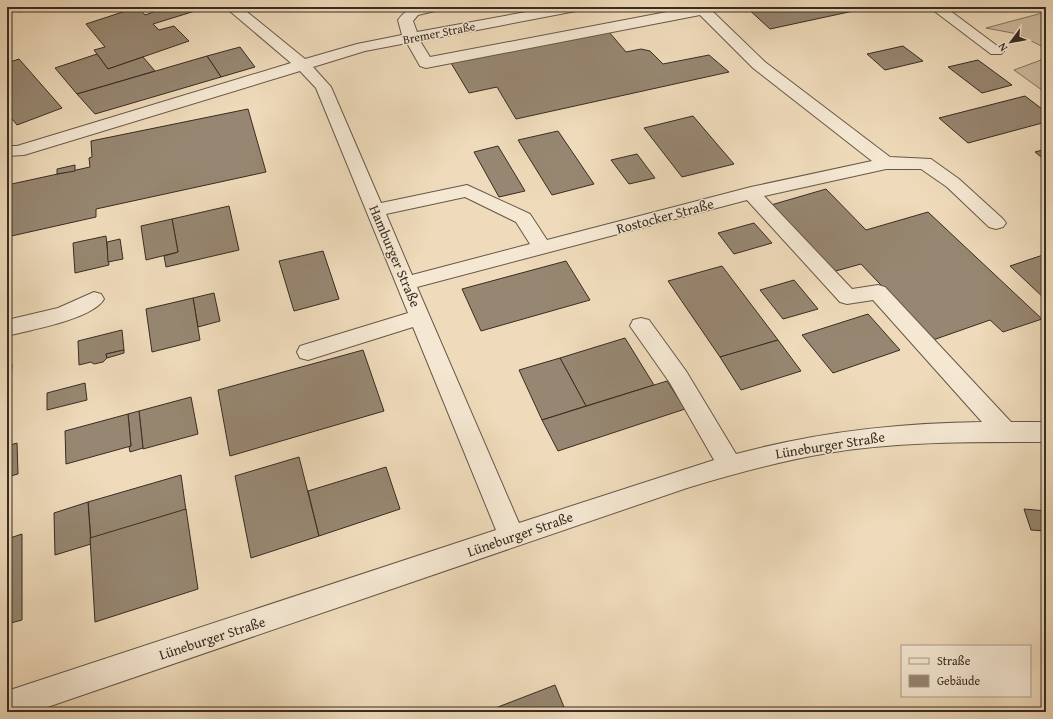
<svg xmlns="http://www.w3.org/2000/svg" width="1053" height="719" font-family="'Gentium Book Plus',serif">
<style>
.green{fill:#d0bda1;stroke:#847462}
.building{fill:#978772;stroke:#382c22}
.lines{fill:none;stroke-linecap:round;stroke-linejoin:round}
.minor-casing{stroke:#665848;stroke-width:2}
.minor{fill:#f5e8d3;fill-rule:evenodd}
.labels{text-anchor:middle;stroke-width:3;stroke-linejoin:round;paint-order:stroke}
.far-street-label{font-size:12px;fill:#382c22;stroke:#f5e8d3}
.street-label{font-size:14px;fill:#382c22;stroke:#f5e8d3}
</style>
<rect width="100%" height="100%" fill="#efdbbb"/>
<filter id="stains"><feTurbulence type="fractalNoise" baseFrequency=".005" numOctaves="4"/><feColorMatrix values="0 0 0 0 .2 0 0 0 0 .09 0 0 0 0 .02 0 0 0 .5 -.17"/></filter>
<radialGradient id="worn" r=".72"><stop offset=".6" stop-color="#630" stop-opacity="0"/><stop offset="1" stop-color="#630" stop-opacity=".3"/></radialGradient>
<polygon class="green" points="1046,12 1046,93 1014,70 1041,60 1045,48 1018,34 986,28"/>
<g class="building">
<polygon points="17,7 36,7 20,12"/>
<polygon points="138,7 145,15 159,10 156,7 191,7 195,11 153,24 159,30 174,26 189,41 108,69 94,50 105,47 86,24"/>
<polygon points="746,7 872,7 770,29"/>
<polygon points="609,32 626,52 641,49 650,51 663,64 709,55 729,72 516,119 497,87 469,93 451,63"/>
<polygon points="903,46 923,61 885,70 867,54"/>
<polygon points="240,47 255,67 221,77 207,56"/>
<polygon points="97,54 108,69 143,57 155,71 77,94 55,68"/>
<polygon points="207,56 221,77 95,114 77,94"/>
<polygon points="19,59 62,108 17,125 7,113 7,63"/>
<polygon points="978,60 1012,85 982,93 948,67"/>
<polygon points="1025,96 1046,112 1046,122 968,143 939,118"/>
<polygon points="248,109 266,172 96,209 96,217 7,237 7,185 90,167 89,158 92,157 91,141"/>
<polygon points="693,116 734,164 682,177 644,128"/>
<polygon points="558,131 594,184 552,195 518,140"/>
<polygon points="498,146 525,191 499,197 474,152"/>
<polygon points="1046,149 1046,161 1035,152"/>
<polygon points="637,154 655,178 629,184 611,160"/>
<polygon points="75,165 75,171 57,174 57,169"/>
<polygon points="826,189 866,230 928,212 1042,319 1003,332 990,320 933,340 861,264 832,272 771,205"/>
<polygon points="229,206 239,250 166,267 164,256 178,252 172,219"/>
<polygon points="172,219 178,252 146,260 141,226"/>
<polygon points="754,223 772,243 734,254 718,233"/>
<polygon points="106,236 109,265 75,273 73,243"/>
<polygon points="120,239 123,259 108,262 107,242"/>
<polygon points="323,251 339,299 294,311 279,261"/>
<polygon points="1046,254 1046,300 1010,266"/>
<polygon points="566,261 590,300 481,331 462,289"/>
<polygon points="722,266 778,340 720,357 668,281"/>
<polygon points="794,280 818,309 783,319 760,290"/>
<polygon points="214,293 220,321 198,327 193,298"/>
<polygon points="193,298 200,340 152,352 146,309"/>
<polygon points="868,314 900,350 833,373 802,335"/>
<polygon points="122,330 124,350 106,354 107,358 103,362 94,364 91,362 79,365 78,341"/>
<polygon points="625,338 654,385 586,406 560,358"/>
<polygon points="778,340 801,371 741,390 720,357"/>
<polygon points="124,350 124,353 107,358 106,354"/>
<polygon points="363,350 384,411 230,456 218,390"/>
<polygon points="560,358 586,406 542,420 519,370"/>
<polygon points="12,365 9,401 7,407 7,366"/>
<polygon points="667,381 685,409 558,451 542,420"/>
<polygon points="85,383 87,400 47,410 47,393"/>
<polygon points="191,397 198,434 143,449 139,411"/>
<polygon points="139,411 143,448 130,452 129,447 131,446 128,414"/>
<polygon points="128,414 131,446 66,464 65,431"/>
<polygon points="17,443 18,474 7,477 7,446"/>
<polygon points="299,457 319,536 251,558 235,476"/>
<polygon points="386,467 400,509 319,536 308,491"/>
<polygon points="181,475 186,511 91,540 88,502"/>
<polygon points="88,502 91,544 55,555 54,513"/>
<polygon points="186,509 198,589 95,622 90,538"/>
<polygon points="1024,509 1046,511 1046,531 1031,530"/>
<polygon points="22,534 22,620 7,624 7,539"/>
<polygon points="555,685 566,712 485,712"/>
</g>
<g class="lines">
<g class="minor-casing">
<g id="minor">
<path d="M225 7H241L305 59 357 44 402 35 398 20C409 4 424 7 441 7L439 10 418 15 413 21 417 32 553 7H583L581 10 576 11 420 41 430 57 693 7H708L765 62 890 157 931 159 959 179 1003 219 1006 223 1003 227 996 229 989 227 947 187 921 169H886L764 196 852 289 878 285 885 287 1011 422H1046V442C973 442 900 441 828 453 780 461 733 474 687 488L33 712H7V691L496 530 413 327 308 360 300 358 297 352 300 346 408 313 316 88 300 71 24 155 7 156V146H17L291 63ZM700 15 753 68 872 161 751 187 547 240 530 214 467 185 381 203 331 87 313 67 365 51 407 43 420 66 426 68ZM465 197 516 222 530 244 412 275 386 214ZM747 200 840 302 847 304 873 300 982 422C898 423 817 432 736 454L686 371 649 320 641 318 633 320 630 326 670 383 714 460 519 523 417 287Z"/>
<polygon points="929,7 945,7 1004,51 1001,54 991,54"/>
<path d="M94 292 101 294 104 299C93 319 30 330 7 336V320L58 308Z"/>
</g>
</g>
<use href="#minor" class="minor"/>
</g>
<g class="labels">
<g class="far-street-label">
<text transform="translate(439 33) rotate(-11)" y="4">Bremer Straße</text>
</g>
<g class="street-label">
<text transform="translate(665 216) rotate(-15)" y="5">Rostocker Straße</text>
<text transform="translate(395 256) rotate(67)" y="5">Hamburger Straße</text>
<text transform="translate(830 445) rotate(-9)" y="5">Lüneburger Straße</text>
<text transform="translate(520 534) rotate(-19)" y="5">Lüneburger Straße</text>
<text transform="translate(212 638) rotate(-18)" y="5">Lüneburger Straße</text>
</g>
</g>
<rect width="1053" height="719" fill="none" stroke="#efdbbb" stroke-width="24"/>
<rect x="8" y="8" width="1037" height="703" fill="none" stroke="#382c22" stroke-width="2"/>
<rect x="12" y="12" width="1029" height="695" fill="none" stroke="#382c22"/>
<rect x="901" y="645" width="130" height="52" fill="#f5e8d3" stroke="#a99d8c"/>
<rect x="909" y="658" width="20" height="6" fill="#f5e8d3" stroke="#a99d8c"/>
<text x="937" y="665" font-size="12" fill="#382c22">Straße</text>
<rect x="909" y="675" width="20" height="12" fill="#978772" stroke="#a99d8c"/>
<text x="937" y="685" font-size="12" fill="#382c22">Gebäude</text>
<g transform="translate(1011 42) rotate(238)" stroke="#f5e8d3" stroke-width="3" paint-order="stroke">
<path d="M0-3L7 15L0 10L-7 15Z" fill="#382c22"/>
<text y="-6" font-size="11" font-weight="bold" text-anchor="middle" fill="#382c22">N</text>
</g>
<rect width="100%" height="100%" filter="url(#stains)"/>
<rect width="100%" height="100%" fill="url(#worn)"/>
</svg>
